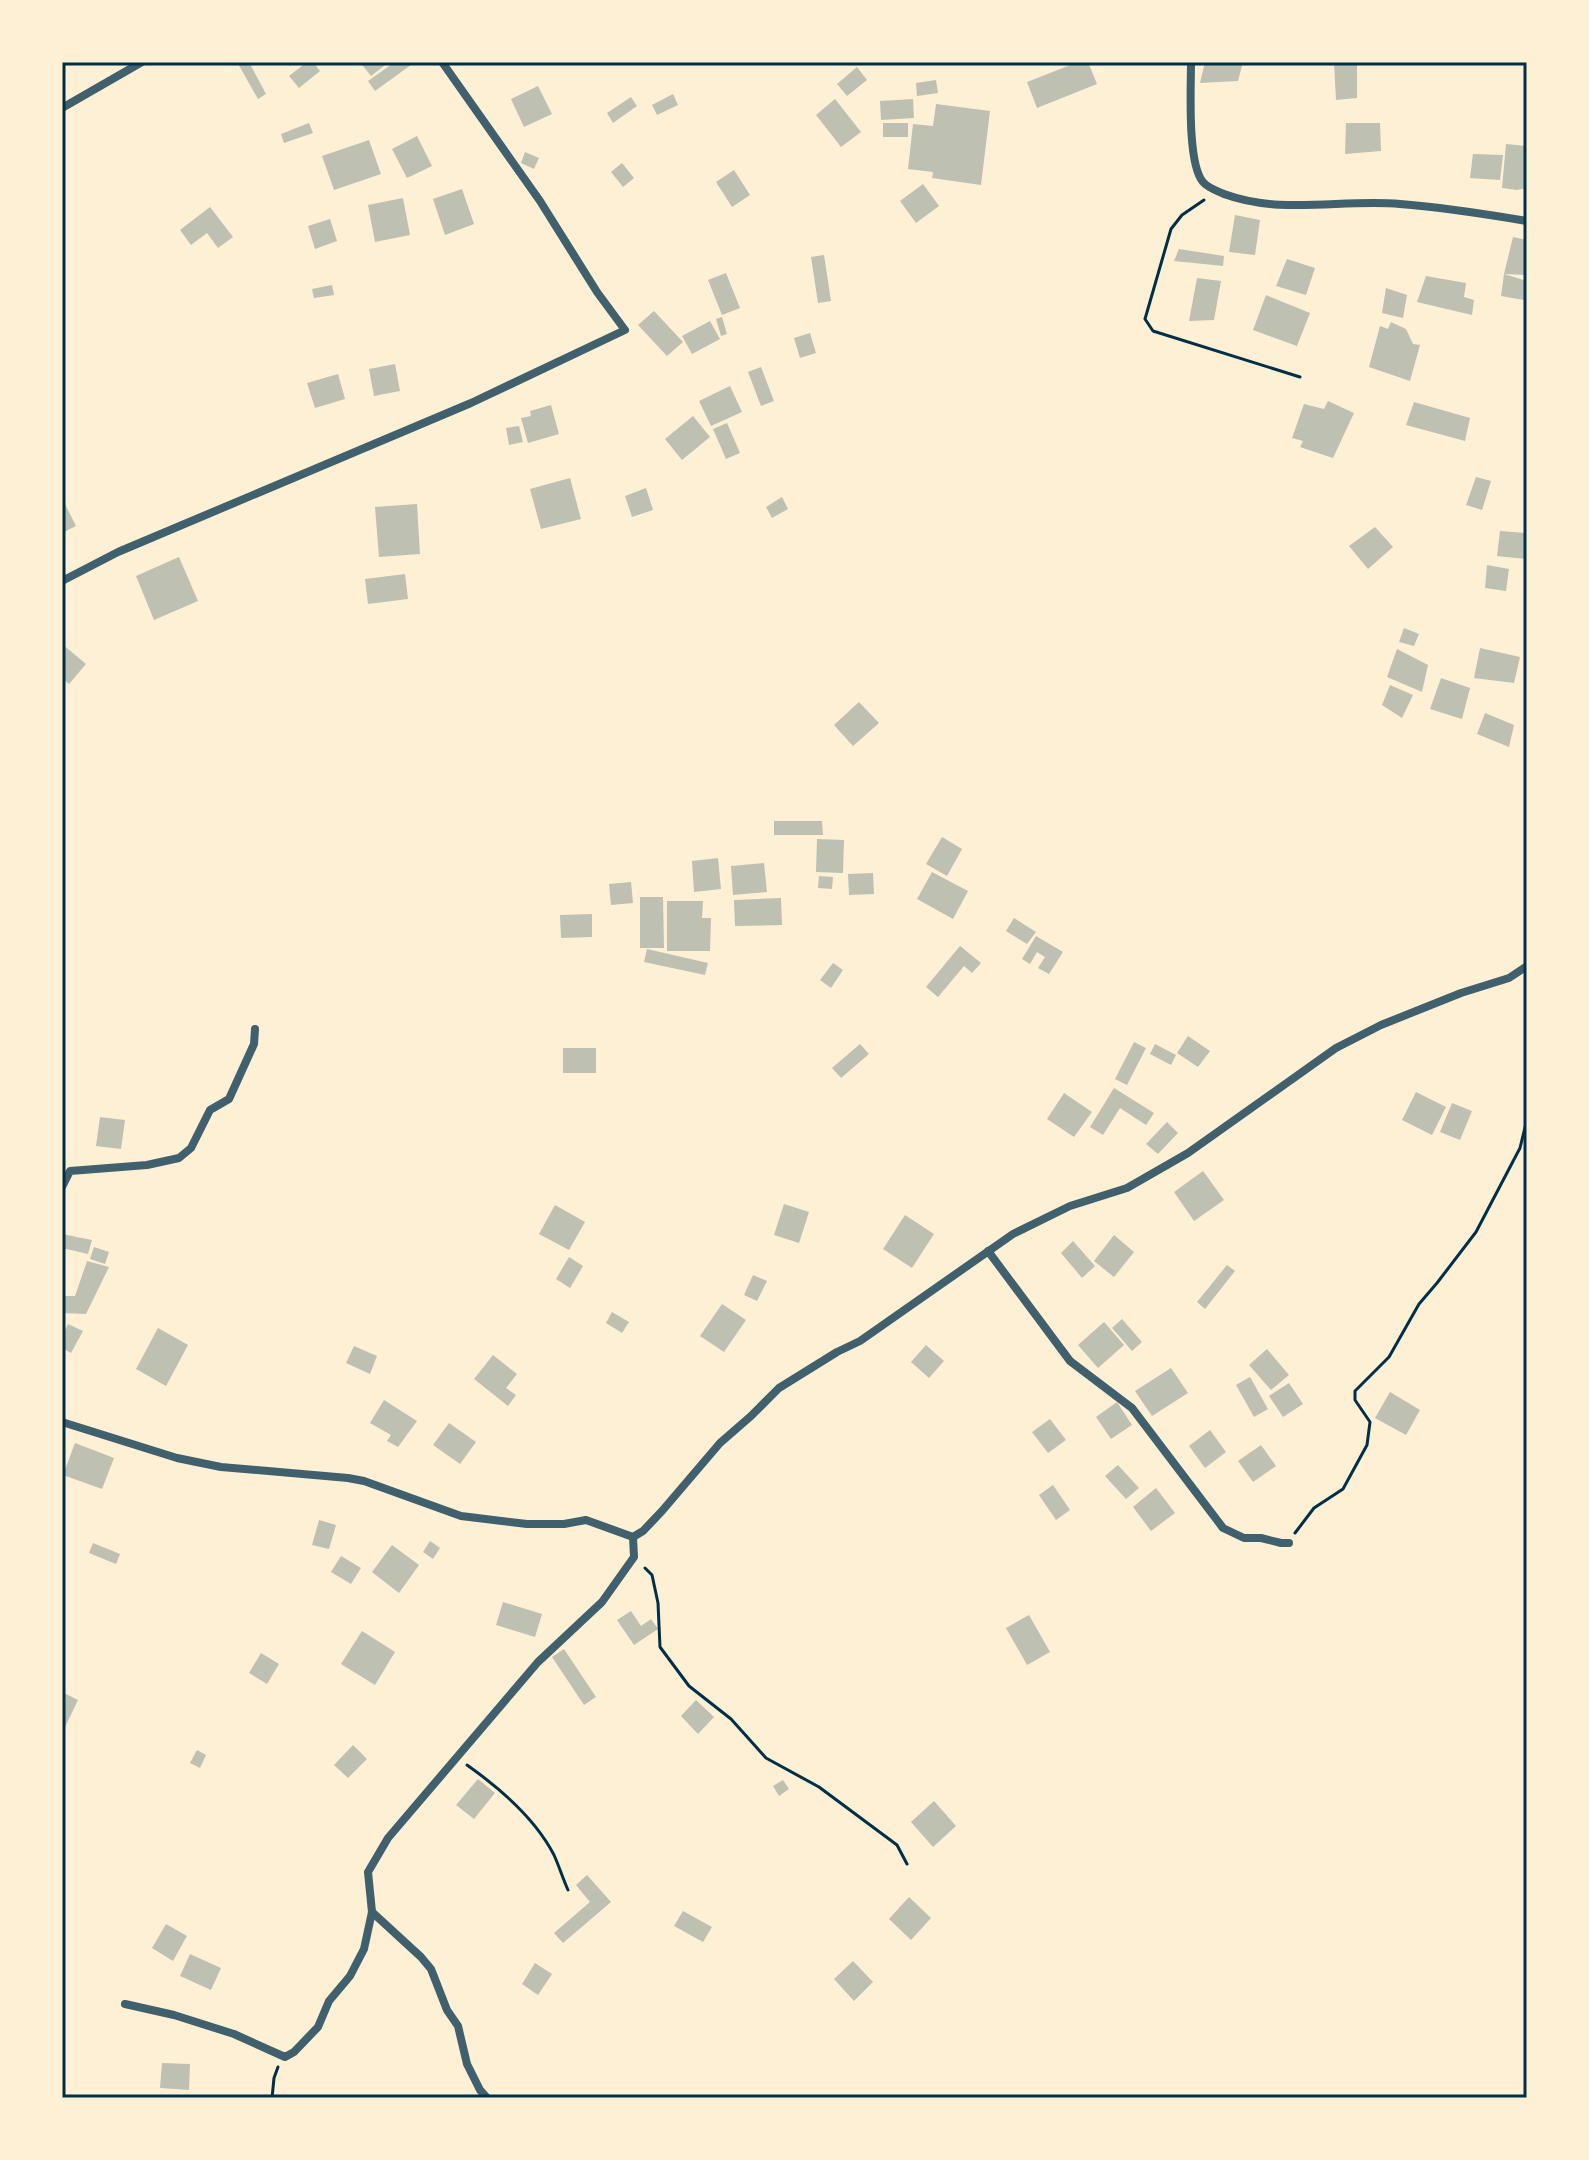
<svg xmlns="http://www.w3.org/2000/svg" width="1589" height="2160" font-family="Inter,sans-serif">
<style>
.building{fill:#bec0b2}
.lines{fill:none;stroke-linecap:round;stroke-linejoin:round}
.path{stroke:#003049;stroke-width:3}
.minor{stroke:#3f606c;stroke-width:8}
.neatline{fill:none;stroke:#003049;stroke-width:3}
</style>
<rect width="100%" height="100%" fill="#fdf0d5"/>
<g class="building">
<polygon points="237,62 249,62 266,94 258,99"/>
<polygon points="307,62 313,62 320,71 299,88 289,76"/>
<polygon points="360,62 389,62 371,76"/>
<polygon points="395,62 415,62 375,91 368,81"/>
<polygon points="1078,62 1088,62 1097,84 1037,108 1027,82"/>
<polygon points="1205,62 1243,62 1238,81 1200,83"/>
<polygon points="1334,63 1357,64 1357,98 1336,100"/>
<polygon points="857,67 867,80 847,96 837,84"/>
<polygon points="936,80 938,93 917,96 916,83"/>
<polygon points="538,86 552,114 524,127 511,99"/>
<polygon points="673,94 678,105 657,115 652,105"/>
<polygon points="631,97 637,106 613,123 607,113"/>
<polygon points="835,99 861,132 841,147 816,115"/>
<polygon points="913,99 914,118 881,120 880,101"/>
<polygon points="936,104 990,111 981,185 932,178 933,172 908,169 913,124 933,126"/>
<polygon points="309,123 313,133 284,143 281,134"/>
<rect x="883" y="123" width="25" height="14"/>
<polygon points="1346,123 1380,123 1381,151 1345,154"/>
<polygon points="417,136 432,166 407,178 392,149"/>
<polygon points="369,140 381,174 334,190 322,156"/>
<polygon points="1506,144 1527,146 1527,188 1517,190 1502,188"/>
<polygon points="525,152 539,158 534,169 521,163"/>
<polygon points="1473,154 1503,155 1500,180 1470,178"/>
<polygon points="622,163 634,178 623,187 611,172"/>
<polygon points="734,170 750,195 732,207 716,182"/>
<polygon points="923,184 939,206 916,223 900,201"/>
<polygon points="462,189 474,224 445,235 433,199"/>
<polygon points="403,198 410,235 375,242 368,205"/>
<polygon points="210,207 233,237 218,248 207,233 191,245 180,230"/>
<polygon points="1235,215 1260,220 1255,255 1229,252"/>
<polygon points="330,219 337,241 315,249 308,226"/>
<polygon points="1513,237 1527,240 1527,275 1504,274 1527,281 1524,300 1501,296 1504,274"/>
<polygon points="1179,249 1224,256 1223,266 1174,261"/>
<polygon points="824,255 831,301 818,303 811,257"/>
<polygon points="1287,259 1315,268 1306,295 1276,286"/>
<polygon points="726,273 740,308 722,315 708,280"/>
<polygon points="1426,276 1466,283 1464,297 1474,300 1472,315 1417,302"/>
<polygon points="1197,278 1221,281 1214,320 1189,321"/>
<polygon points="332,285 334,295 314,298 312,289"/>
<polygon points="1386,288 1407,295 1403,318 1382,313"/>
<polygon points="1266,295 1310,313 1297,346 1253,330"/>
<polygon points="654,311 683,342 667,356 638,325"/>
<polygon points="722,317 727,334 721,336 716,319"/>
<polygon points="710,321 720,339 692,354 682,336"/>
<polygon points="1391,322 1406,329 1413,344 1420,345 1410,381 1369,367 1380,326 1388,329"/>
<polygon points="810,333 816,353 800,358 794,338"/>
<polygon points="395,364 400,391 374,396 369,369"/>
<polygon points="761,367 774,401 761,406 748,372"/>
<polygon points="338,374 345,399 315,408 307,383"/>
<polygon points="730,386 742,412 711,426 699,401"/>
<polygon points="1328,401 1354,413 1333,458 1300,447 1303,441 1292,438 1304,404 1324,409"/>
<polygon points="1414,402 1470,418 1465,441 1406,425"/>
<polygon points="551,405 559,434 528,443 521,418 531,416 530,411"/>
<polygon points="693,416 710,437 682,460 665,439"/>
<polygon points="727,423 740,453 726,459 713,429"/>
<polygon points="519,426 523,442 509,445 506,428"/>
<polygon points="1476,477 1491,481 1482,510 1466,505"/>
<polygon points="570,478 581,519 541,529 530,489"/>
<polygon points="646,488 653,510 632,517 625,496"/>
<polygon points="782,497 788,509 772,518 766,507"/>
<polygon points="62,498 76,526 62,533"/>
<polygon points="417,504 420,554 379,557 375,507"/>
<polygon points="1375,527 1393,547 1368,569 1349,546"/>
<polygon points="1500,531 1527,533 1527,559 1497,556"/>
<polygon points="179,557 198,601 154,620 136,576"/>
<polygon points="1487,565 1509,569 1506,591 1485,588"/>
<polygon points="405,574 408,599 368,604 365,579"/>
<polygon points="1404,628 1419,634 1414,646 1399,642"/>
<polygon points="62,644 86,664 69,684 62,678"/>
<polygon points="1480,648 1520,657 1514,683 1474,678"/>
<polygon points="1397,649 1428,665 1422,692 1387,677"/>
<polygon points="1441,678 1470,688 1462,719 1430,709"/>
<polygon points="1390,685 1413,695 1402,718 1382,705"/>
<polygon points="859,702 879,723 853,746 834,725"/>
<polygon points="1485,713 1514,725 1509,747 1477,734"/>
<polygon points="774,821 822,821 823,835 774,835"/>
<polygon points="942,837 962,849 947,876 926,864"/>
<polygon points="817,839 844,840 843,873 816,872"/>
<polygon points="718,858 721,889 694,892 692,861"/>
<polygon points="764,863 767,892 733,895 731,866"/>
<polygon points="932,872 968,891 953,919 917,899"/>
<polygon points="873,873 874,894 849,895 848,874"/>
<polygon points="819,876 833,877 832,889 818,888"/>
<polygon points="631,882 633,903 611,905 609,884"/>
<polygon points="640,897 663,897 664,948 640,948"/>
<polygon points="781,898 782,925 735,926 734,900"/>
<polygon points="667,901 703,901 702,918 711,918 710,951 667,951"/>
<polygon points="592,914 592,937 561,938 560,915"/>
<polygon points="1014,918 1036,932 1027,944 1006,931"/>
<polygon points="1036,936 1063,952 1049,974 1038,968 1045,957 1037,952 1030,964 1022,959"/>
<polygon points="960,946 981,963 972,973 964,966 938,997 926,987"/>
<polygon points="647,949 708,963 705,975 644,962"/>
<polygon points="833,963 843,970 831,988 820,980"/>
<polygon points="1188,1036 1210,1051 1198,1067 1177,1053"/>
<polygon points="1134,1042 1146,1048 1127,1085 1115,1079"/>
<polygon points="860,1044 869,1054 841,1078 832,1068"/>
<polygon points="1155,1044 1176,1055 1171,1065 1150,1054"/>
<rect x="563" y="1048" width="33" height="25"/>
<polygon points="1114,1088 1154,1113 1146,1125 1120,1108 1103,1135 1090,1127"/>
<polygon points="1416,1092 1446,1107 1432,1135 1402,1120"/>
<polygon points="1064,1093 1092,1112 1074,1137 1047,1119"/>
<polygon points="1452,1103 1472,1111 1460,1140 1440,1132"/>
<polygon points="100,1117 125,1120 121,1149 96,1146"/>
<polygon points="1167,1122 1178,1133 1158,1154 1146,1144"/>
<polygon points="1203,1171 1224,1200 1194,1221 1174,1192"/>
<polygon points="784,1204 809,1212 799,1243 774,1235"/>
<polygon points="555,1205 585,1222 569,1250 539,1234"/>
<polygon points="905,1215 934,1234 912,1268 883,1249"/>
<polygon points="62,1234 92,1240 88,1254 62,1248"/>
<polygon points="1114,1235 1134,1252 1114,1277 1094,1261"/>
<polygon points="1073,1241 1095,1266 1082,1278 1061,1253"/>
<polygon points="94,1247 109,1252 105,1264 90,1259"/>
<polygon points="569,1257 583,1266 570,1288 556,1279"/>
<polygon points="87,1261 109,1267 86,1314 62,1313 62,1296 75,1296"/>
<polygon points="1227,1265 1235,1271 1205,1309 1197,1302"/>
<polygon points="753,1275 767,1281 757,1301 744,1295"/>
<polygon points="722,1304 746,1320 724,1352 700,1336"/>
<polygon points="612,1312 629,1322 622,1333 606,1323"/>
<polygon points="1122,1319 1142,1342 1132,1351 1112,1328"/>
<polygon points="1104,1322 1124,1345 1098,1368 1078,1345"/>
<polygon points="68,1324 83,1331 71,1353 62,1348 62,1336"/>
<polygon points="158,1328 188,1345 166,1386 136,1369"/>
<polygon points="926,1345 944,1361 929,1378 911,1362"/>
<polygon points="354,1346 377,1356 370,1374 346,1363"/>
<polygon points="1267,1349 1289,1375 1271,1390 1249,1365"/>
<polygon points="493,1355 517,1374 506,1388 516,1395 508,1406 474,1379"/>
<polygon points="1171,1368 1188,1393 1152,1416 1135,1391"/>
<polygon points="1250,1377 1268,1409 1254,1417 1236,1385"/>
<polygon points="1289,1383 1303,1404 1283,1417 1269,1396"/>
<polygon points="1390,1392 1420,1410 1406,1435 1375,1418"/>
<polygon points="384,1400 417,1421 398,1447 387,1441 391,1435 370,1423"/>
<polygon points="1117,1402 1132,1425 1111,1439 1096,1417"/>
<polygon points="1050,1419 1066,1440 1048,1453 1032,1432"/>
<polygon points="449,1423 476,1442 460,1464 433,1445"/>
<polygon points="1210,1430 1226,1452 1205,1468 1189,1446"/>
<polygon points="75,1443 114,1458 102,1489 63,1475"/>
<polygon points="1261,1445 1276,1466 1253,1482 1238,1461"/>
<polygon points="1118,1465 1139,1488 1126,1499 1105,1476"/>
<polygon points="1053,1485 1070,1510 1056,1520 1039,1495"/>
<polygon points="1156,1488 1175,1513 1151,1531 1133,1507"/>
<polygon points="319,1520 336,1525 329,1549 312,1545"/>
<polygon points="430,1541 440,1548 433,1559 423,1552"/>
<polygon points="93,1543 120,1554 116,1564 89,1553"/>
<polygon points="392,1545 419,1565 399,1593 372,1572"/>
<polygon points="341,1556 361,1568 351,1584 331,1572"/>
<polygon points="503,1602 542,1614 535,1637 496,1625"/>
<polygon points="631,1611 641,1626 651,1619 658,1629 634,1645 617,1620"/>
<polygon points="1029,1615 1050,1652 1027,1665 1006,1628"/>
<polygon points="362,1631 395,1652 375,1685 341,1664"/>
<polygon points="564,1649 596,1697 584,1705 552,1657"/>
<polygon points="261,1653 279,1664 267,1684 249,1673"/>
<polygon points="62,1692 78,1700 62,1733"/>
<polygon points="696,1700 714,1717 698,1734 681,1716"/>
<polygon points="353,1745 367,1759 348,1778 334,1765"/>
<polygon points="197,1750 206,1755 200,1768 190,1763"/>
<polygon points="478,1779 495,1793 474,1819 456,1805"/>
<polygon points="783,1780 789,1789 779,1796 773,1786"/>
<polygon points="934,1801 956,1826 933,1847 911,1822"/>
<polygon points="587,1875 611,1902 563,1943 554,1933 590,1902 576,1885"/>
<polygon points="909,1897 931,1918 911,1940 889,1919"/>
<polygon points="683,1911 712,1927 703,1942 674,1926"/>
<polygon points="166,1924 187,1936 173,1961 152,1948"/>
<polygon points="190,1954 221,1968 211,1990 180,1976"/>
<polygon points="853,1961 873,1982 854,2001 834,1979"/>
<polygon points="535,1963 552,1974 538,1995 522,1984"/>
<polygon points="162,2063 190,2064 189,2090 160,2088"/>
</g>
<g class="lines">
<g class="path">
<polyline points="1204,200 1182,215 1171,229 1145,319 1153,331 1300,377"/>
<polyline points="1295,1533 1314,1508 1343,1489 1367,1445 1370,1422 1355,1400 1355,1391 1389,1357 1419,1304 1437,1283 1476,1232 1520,1148 1527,1119"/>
<polyline points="645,1568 652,1575 658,1603 660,1647 689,1686 731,1719 766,1758 819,1787 897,1845 907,1864"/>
<path d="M467 1765C501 1789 535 1818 554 1855 559 1866 563 1879 568 1890"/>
<polyline points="272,2098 274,2078 278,2067"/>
</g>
<g class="minor">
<path d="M1191 62C1191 88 1187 163 1203 182 1208 188 1217 191 1224 194 1281 215 1341 199 1400 204 1443 207 1485 214 1527 221"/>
<polyline points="62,108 142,62"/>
<polyline points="62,581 118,552 471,403 625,330 597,292 540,201 442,62"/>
<polyline points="62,1187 70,1171 147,1165 179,1158 191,1148 210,1110 229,1099 254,1044 255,1029"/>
<polyline points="988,1251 1070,1361 1132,1408 1223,1528 1244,1538 1261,1538 1281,1543 1289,1543"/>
<polyline points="62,1422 177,1458 221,1467 348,1478 364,1481 461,1516 527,1524 564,1524 586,1520 633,1537"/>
<polyline points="633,1537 643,1531 662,1511 720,1443 751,1416 779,1388 837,1352 860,1341 1013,1234 1070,1206 1127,1188 1188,1153 1336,1048 1381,1025 1461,993 1509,978 1527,966"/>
<polyline points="372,1912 421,1957 431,1969 447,2010 458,2026 467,2064 480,2090 487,2098"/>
<polyline points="125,2004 174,2015 234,2034 285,2057 294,2052 318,2027 329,2001 350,1976 364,1949 372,1912 368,1872 388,1838 538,1662 602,1602 634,1557 633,1537"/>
</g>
</g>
<rect width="1589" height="2160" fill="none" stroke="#fdf0d5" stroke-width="128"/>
<rect x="64" y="64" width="1461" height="2032" class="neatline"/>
</svg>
